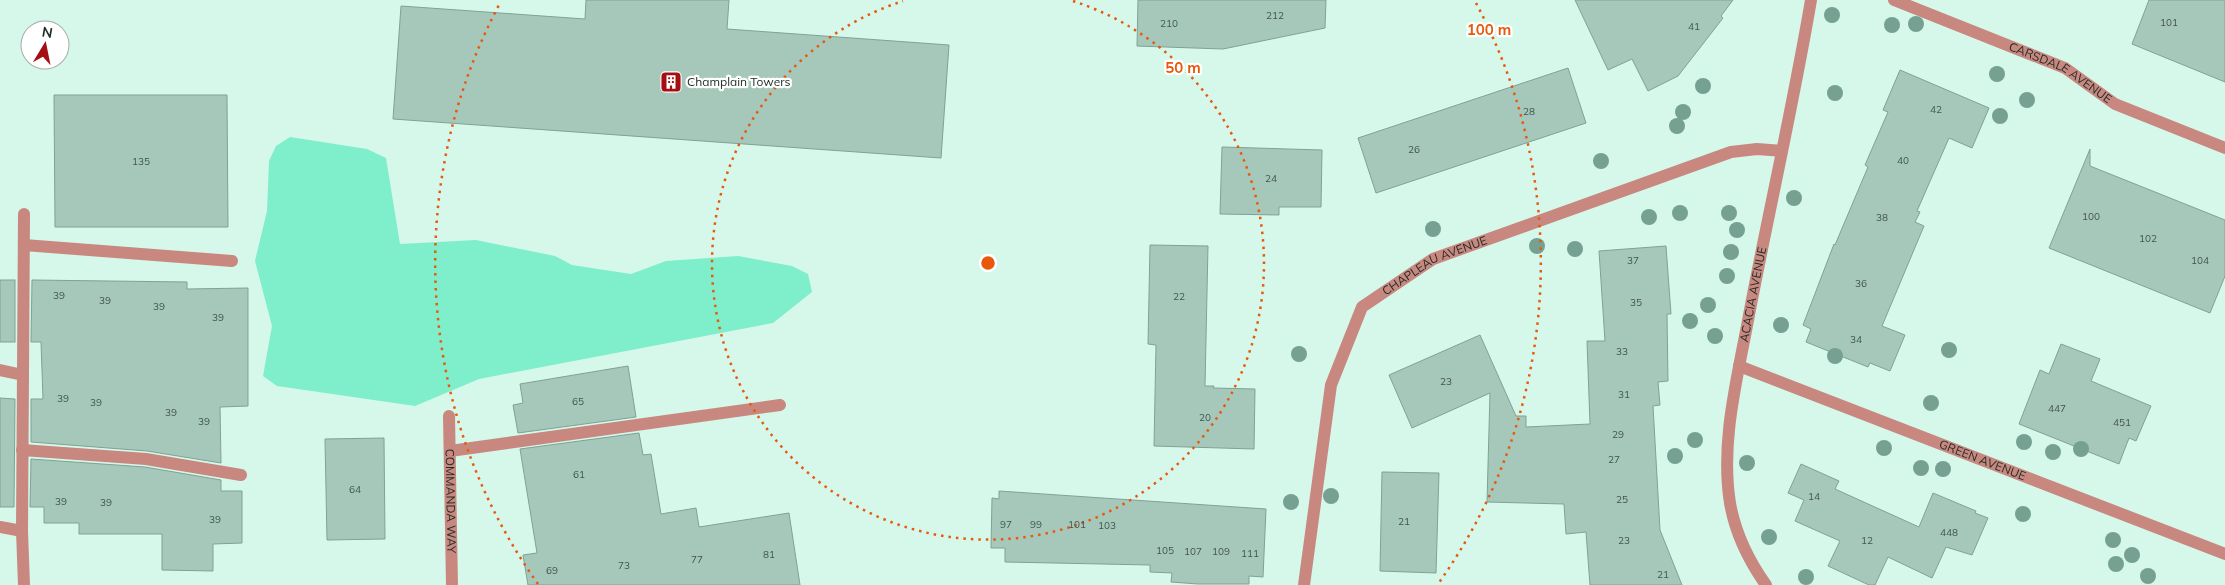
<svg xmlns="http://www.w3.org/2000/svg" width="2225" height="585" font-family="Mulish,sans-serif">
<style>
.green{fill:#7feecb}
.building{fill:#a6c8bb;stroke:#80a195}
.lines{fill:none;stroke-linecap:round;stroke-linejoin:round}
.minor{stroke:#c8887f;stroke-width:12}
.tree{fill:#75a092}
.ring{fill:none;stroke:#e8590c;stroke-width:2.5;stroke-dasharray:2.5 5}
.labels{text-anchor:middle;stroke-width:4.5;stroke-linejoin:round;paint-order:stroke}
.number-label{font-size:10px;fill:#42544e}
.street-label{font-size:12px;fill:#202e29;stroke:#fff}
.poi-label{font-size:12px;fill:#202e29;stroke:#fff;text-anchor:start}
.centre{fill:#e8590c;stroke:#fff;stroke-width:2.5}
.ring-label{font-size:15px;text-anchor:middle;font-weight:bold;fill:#e8590c;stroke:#fff;stroke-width:4.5;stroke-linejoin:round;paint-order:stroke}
</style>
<rect width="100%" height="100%" fill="#d5f8eb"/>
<polygon class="green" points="290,137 367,149 386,158 400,244 476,240 555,256 572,265 631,274 666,261 738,256 792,266 808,274 812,292 773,323 479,379 415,406 277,386 263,376 272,326 255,261 267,211 269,161 276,146"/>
<g class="building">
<polygon points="586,0 729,0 727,29 949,45 941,158 393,119 401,6 585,19"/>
<polygon points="1138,0 1326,0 1325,28 1223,49 1137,46"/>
<polygon points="1575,0 1733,0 1721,16 1723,18 1678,76 1648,91 1632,59 1608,70"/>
<polygon points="2149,0 2225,0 2225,82 2132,44"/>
<polygon points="1568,68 1586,123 1376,193 1358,138"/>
<polygon points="1900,70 1989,108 1972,148 1949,138 1917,211 1920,212 1915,222 1924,226 1882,326 1905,335 1890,371 1870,363 1868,367 1806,342 1811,329 1803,325 1834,244 1835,245 1868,167 1865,165 1888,112 1883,110"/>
<polygon points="54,95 227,95 228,227 55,227"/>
<polygon points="1222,147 1322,150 1321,207 1279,207 1279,215 1220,214"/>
<polygon points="2090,149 2090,166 2225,220 2225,276 2210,313 2049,248"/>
<polygon points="1150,245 1208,246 1205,386 1214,386 1213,388 1255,389 1254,449 1154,446 1156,345 1148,344"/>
<polygon points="1666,246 1671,314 1667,314 1668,381 1658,382 1660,405 1653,406 1660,530 1682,585 1590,585 1586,532 1566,534 1564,504 1487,502 1490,393 1412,428 1389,375 1480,335 1516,416 1526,416 1526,427 1590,424 1587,341 1605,341 1599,251"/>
<rect x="0" y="280" width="15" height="62"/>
<polygon points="32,280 187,282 187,289 248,288 248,406 220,407 221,463 147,451 31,442 31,399 43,399 41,342 31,342"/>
<polygon points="2061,344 2100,359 2091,381 2151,406 2136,441 2129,438 2119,464 2019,424 2040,370 2049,374"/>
<polygon points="628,366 636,417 518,433 513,405 523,403 520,384"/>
<polygon points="0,398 15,399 14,507 0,507"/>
<polygon points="639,433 643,455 651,454 661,514 696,508 699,527 789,513 800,585 528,585 523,555 537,553 520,449"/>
<polygon points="384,438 385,539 327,540 325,439"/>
<polygon points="31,459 145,467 221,480 221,491 242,491 242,543 213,544 213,571 162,570 162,534 79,534 79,523 44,523 44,507 30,507"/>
<polygon points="1801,464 1839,481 1835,489 1919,527 1933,493 1976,511 1975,513 1988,518 1972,555 1946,547 1932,578 1888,557 1875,585 1869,585 1828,566 1840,541 1795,521 1804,500 1788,493"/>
<polygon points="1382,472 1439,473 1436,573 1380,571"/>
<polygon points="999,491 1266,509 1263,577 1249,576 1249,584 1198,584 1171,582 1172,573 1150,572 1150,565 1005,562 1005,548 991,548 992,498 999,499"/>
</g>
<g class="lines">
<g class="minor">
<path id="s1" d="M1894 0 2065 68 2115 104 2225 148"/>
<polyline points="24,214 22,531 24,585"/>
<polyline points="24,245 232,261"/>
<path id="s2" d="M1739 366 2225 554"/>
<polyline points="0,370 23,375"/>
<path id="s3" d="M449 416 452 585"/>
<polyline points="22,450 146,459 241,475"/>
<polyline points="450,451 780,405"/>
<polyline points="0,527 22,531"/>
<path id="s4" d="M1304 585 1331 385 1362 307 1433 259 1731 152 1757 149 1782 151"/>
<path id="s5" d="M1766 585C1749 561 1735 532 1730 503 1720 441 1738 376 1749 315 1769 210 1793 106 1811 0"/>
</g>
</g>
<g class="tree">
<circle cx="1832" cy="15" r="8"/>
<circle cx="1916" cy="24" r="8"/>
<circle cx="1892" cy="25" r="8"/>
<circle cx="1997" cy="74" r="8"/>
<circle cx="1703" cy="86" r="8"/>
<circle cx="1835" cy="93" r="8"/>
<circle cx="2027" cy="100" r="8"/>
<circle cx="1683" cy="112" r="8"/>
<circle cx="2000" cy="116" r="8"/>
<circle cx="1677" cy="126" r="8"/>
<circle cx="1601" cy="161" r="8"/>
<circle cx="1794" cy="198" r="8"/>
<circle cx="1680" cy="213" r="8"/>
<circle cx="1729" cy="213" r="8"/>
<circle cx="1649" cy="217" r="8"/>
<circle cx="1433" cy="229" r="8"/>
<circle cx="1737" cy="230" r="8"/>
<circle cx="1537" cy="246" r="8"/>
<circle cx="1575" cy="249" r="8"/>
<circle cx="1731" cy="252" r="8"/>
<circle cx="1727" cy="276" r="8"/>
<circle cx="1708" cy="305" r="8"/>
<circle cx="1690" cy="321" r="8"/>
<circle cx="1781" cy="325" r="8"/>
<circle cx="1715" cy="336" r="8"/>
<circle cx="1949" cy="350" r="8"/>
<circle cx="1299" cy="354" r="8"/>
<circle cx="1835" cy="356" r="8"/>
<circle cx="1931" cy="403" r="8"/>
<circle cx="1695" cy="440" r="8"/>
<circle cx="2024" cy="442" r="8"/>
<circle cx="1884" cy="448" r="8"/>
<circle cx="2081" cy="449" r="8"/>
<circle cx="2053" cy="452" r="8"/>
<circle cx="1675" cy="456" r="8"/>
<circle cx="1747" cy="463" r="8"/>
<circle cx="1921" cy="468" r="8"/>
<circle cx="1943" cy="469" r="8"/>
<circle cx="1331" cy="496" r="8"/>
<circle cx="1291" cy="502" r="8"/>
<circle cx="2023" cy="514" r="8"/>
<circle cx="1769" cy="537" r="8"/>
<circle cx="2113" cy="540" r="8"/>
<circle cx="2132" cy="555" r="8"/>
<circle cx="2116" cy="564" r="8"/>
<circle cx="2148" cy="576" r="8"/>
<circle cx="1806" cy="577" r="8"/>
</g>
<g class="ring">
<path d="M1073 1A276 276 0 1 1 903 1"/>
<path d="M538 584A553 553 0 0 1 500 3M1476 3A553 553 0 0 1 1438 584"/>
</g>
<defs>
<g id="building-square" transform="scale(1.125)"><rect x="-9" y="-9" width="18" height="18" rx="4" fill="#a50e13" stroke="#fff"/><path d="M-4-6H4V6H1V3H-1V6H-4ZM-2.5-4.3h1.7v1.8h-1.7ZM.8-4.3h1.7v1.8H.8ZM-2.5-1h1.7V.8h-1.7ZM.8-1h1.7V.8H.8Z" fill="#fff"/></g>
</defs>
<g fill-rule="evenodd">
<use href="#building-square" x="671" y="82"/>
</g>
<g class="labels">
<g class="number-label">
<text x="1275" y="19">212</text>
<text x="2169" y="26">101</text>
<text x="1169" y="27">210</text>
<text x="1694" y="30">41</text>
<text x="1936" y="113">42</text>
<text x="1529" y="115">28</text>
<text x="1414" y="153">26</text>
<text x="1903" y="164">40</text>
<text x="141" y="165">135</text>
<text x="1271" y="182">24</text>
<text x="2091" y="220">100</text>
<text x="1882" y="221">38</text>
<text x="2148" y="242">102</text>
<text x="1633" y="264">37</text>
<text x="2200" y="264">104</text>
<text x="1861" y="287">36</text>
<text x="59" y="299">39</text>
<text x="1179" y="300">22</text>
<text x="105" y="304">39</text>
<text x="1636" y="306">35</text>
<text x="159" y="310">39</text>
<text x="218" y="321">39</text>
<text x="1856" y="343">34</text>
<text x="1622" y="355">33</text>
<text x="1446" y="385">23</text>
<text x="1624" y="398">31</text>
<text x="63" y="402">39</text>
<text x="578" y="405">65</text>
<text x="96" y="406">39</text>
<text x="2057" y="412">447</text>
<text x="171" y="416">39</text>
<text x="1205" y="421">20</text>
<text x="204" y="425">39</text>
<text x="2122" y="426">451</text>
<text x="1618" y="438">29</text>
<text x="1614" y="463">27</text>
<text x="579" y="478">61</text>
<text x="355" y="493">64</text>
<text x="1814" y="500">14</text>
<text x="1622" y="503">25</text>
<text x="61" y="505">39</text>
<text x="106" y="506">39</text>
<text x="215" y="523">39</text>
<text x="1404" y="525">21</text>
<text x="1006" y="528">97</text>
<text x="1036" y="528">99</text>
<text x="1077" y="528">101</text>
<text x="1107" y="529">103</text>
<text x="1949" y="536">448</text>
<text x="1624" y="544">23</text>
<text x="1867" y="544">12</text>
<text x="1165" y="554">105</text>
<text x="1193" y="555">107</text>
<text x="1221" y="555">109</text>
<text x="1250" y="557">111</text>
<text x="769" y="558">81</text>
<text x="697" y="563">77</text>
<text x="624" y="569">73</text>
<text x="552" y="574">69</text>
<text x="1663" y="578">21</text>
</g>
<g class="street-label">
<text dy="4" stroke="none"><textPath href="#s1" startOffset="182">CARSDALE AVENUE</textPath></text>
<text dy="4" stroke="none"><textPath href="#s4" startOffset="370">CHAPLEAU AVENUE</textPath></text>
<text dy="4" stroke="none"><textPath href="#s5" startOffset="301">ACACIA AVENUE</textPath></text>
<text dy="4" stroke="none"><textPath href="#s2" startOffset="261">GREEN AVENUE</textPath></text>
<text dy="4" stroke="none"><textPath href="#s3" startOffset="85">COMMANDA WAY</textPath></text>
</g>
<g class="poi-label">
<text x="687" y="86">Champlain Towers</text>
</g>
</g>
<circle cx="988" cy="263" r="8" class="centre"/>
<g class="ring-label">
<text x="1489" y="35">100 m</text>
<text x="1183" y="73">50 m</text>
</g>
<g transform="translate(45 45) rotate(10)"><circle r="24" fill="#ffffff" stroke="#a6aba9"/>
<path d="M0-4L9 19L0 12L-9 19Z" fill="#a50e13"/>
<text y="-8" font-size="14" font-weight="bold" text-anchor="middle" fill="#202e29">N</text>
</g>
</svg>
